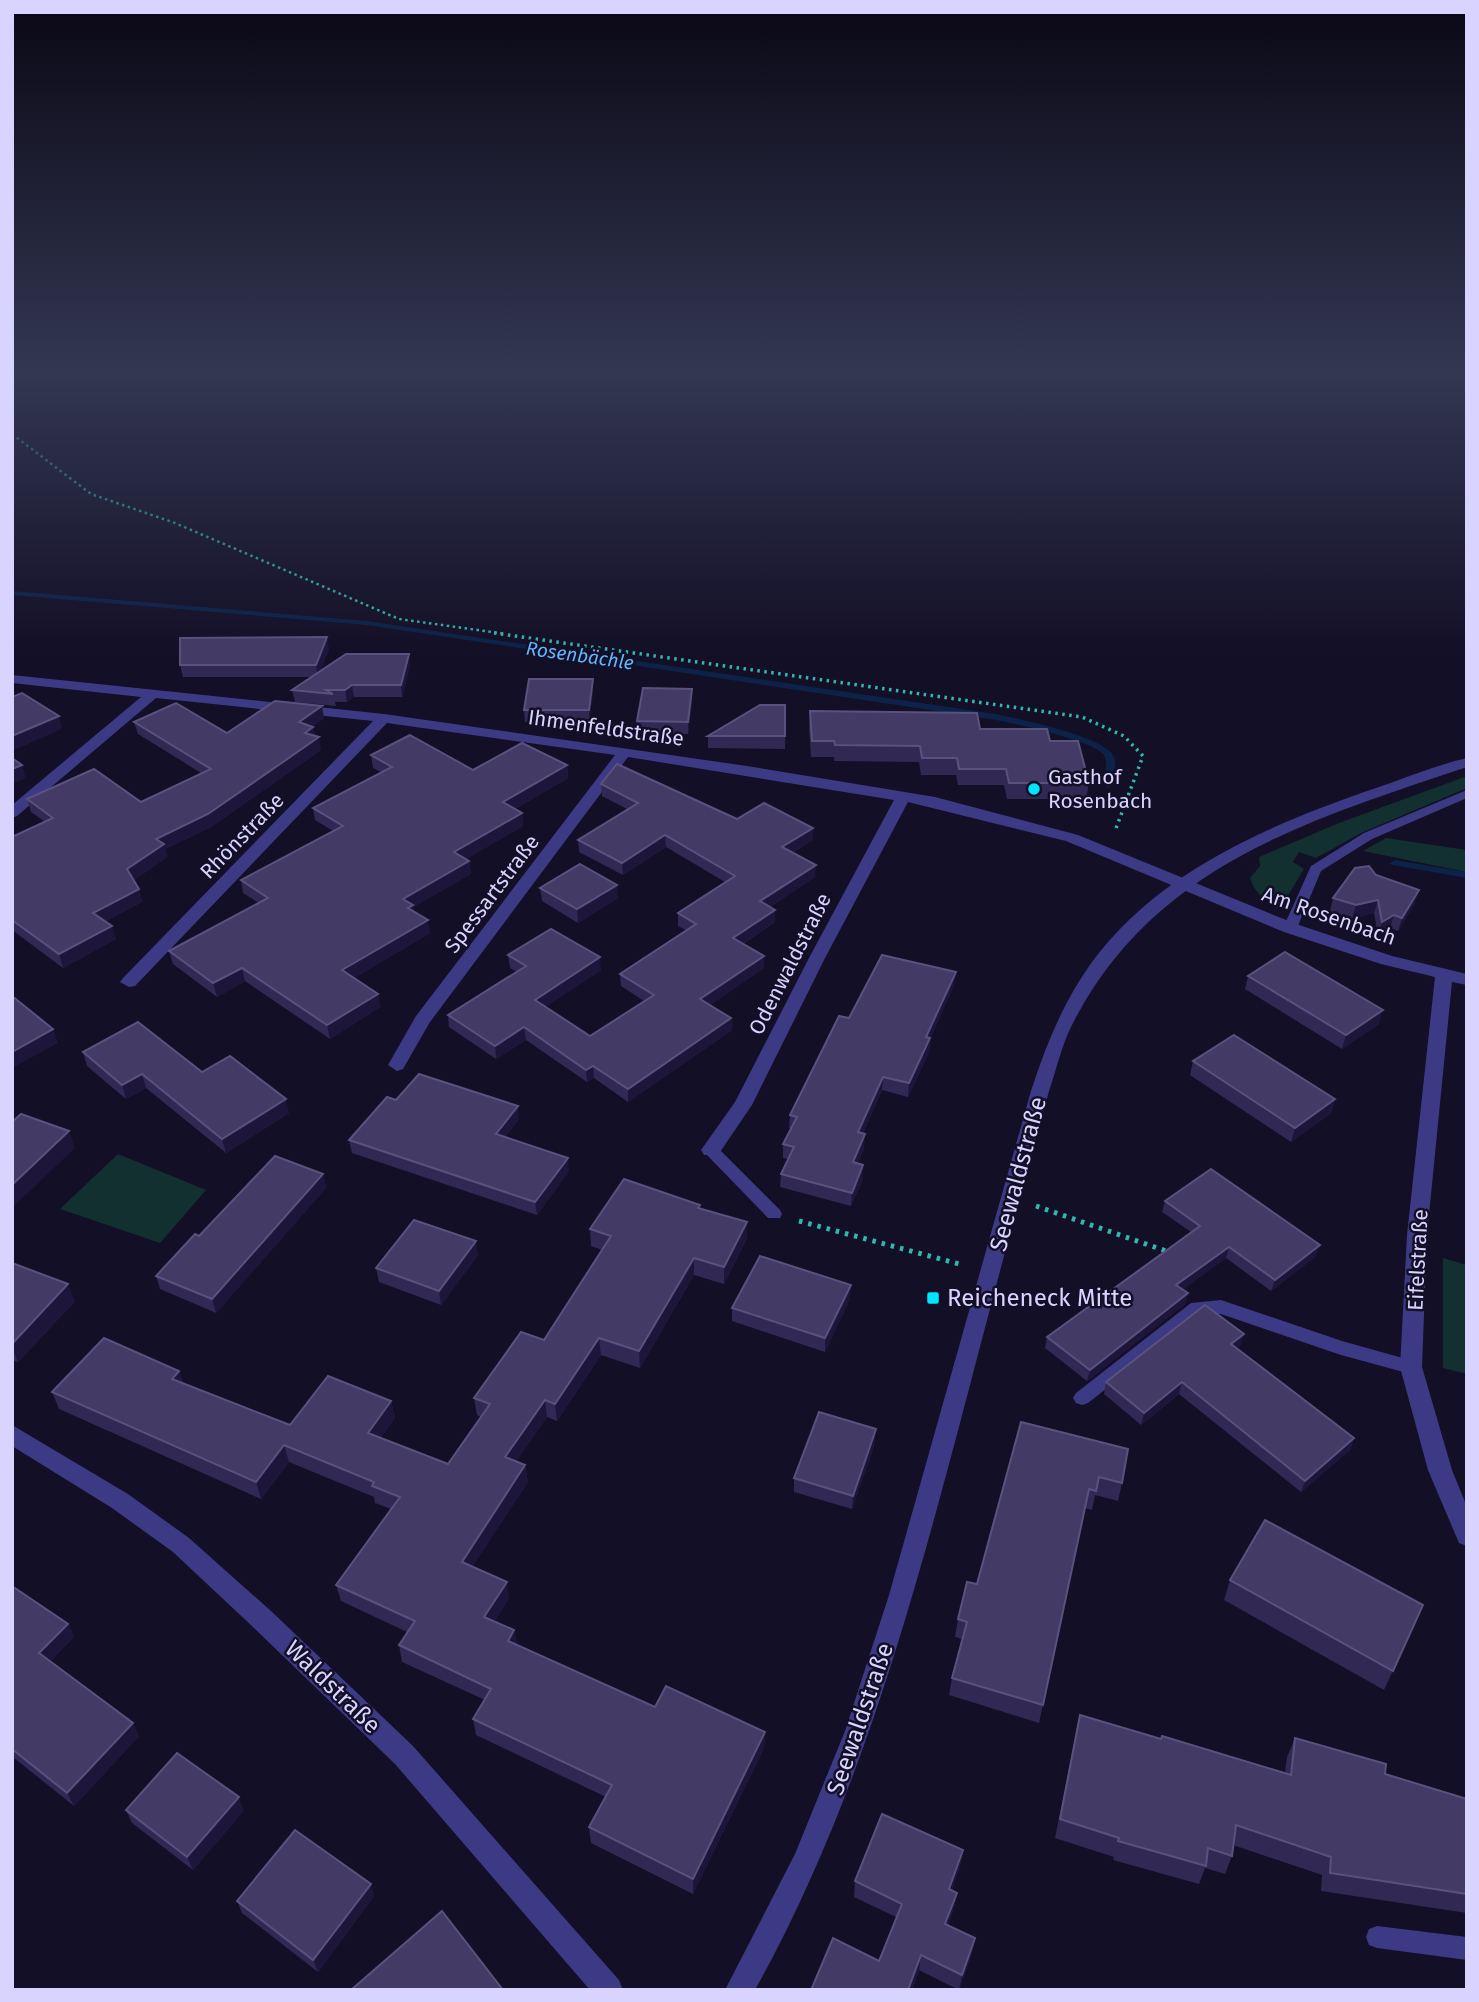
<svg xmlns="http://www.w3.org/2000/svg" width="1479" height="2002" font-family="'Fira Sans',sans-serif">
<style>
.green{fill:#12302f}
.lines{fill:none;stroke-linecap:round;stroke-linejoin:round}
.stream{fill:#0c2248;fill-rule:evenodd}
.path-far2{stroke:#2fb8b0;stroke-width:2.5;stroke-dasharray:2.5 3.5;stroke-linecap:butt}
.path-far1{stroke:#2fb8b0;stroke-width:3.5;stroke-dasharray:2.5 4.5;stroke-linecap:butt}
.path{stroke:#2fb8b0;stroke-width:5;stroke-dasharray:3.5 6;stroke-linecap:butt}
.service{fill:#3d3a85;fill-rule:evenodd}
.minor{fill:#3d3a85;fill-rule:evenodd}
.tertiary{fill:#3d3a85;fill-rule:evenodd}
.wall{fill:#312854}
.shaded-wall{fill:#1d163a}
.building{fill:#433a66;stroke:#5a527e;stroke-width:2}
.poi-dot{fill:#00e5ff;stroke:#130f26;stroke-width:2.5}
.labels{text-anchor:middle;stroke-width:5;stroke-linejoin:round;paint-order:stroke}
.far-water-label{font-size:19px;font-style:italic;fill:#62b6ff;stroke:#130f26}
.street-label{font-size:21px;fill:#d9d4ff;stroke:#130f26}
.poi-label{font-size:21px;fill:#d9d4ff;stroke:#130f26;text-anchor:start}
.near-street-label{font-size:24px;fill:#d9d4ff;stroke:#130f26}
.near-poi-label{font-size:24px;fill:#d9d4ff;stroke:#130f26;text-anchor:start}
</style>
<rect width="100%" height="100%" fill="#130f26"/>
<g class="green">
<path d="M1467 776V788L1361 833 1316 858 1299 852 1293 862 1304 869 1283 904C1265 902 1256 895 1250 878L1260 866 1259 857 1339 823Z"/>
<polygon points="1386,838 1467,850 1467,872 1363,851"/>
<polygon points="118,1154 206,1190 160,1243 60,1209"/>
<polygon points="1443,1258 1467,1265 1467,1374 1443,1368"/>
</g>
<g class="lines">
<g class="stream">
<path d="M12 591 367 621 996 714C1018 719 1106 736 1114 757 1117 765 1113 777 1112 785L1108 788 1104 785C1104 777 1108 765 1105 757 1099 741 1014 724 996 720L367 625 12 595Z"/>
<polygon points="1395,860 1467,872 1467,878 1392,865 1390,863"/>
</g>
<polyline class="path-far2" points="12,434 91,494 175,523 399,619 506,634"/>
<polyline class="path-far1" points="494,633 1082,717 1124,736 1143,756 1115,831"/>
<g class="path">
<polyline points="1036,1206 1169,1252"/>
<polyline points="799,1221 963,1265"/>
</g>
<g class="service">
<polygon points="1467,790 1467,798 1372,839 1321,871 1297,928 1295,931 1285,931 1283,928 1311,866 1364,833"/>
<polygon points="711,1145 716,1146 780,1210 782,1214 780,1218 768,1218 706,1154 703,1150 706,1146"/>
<polygon points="1221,1300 1342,1341 1417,1362 1420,1367 1417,1372 1411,1374 1341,1355 1221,1314 1201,1314 1088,1403 1082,1405 1076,1403 1073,1398 1076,1393 1191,1303"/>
<polygon points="1377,1926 1467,1937 1467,1960 1377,1948 1369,1945 1366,1937 1369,1929"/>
</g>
<g class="minor">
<polygon points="12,675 384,714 747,766 935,797 1078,835 1296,924 1392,956 1467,974 1467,985 1452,982 1427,1235 1422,1367 1452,1470 1467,1507 1467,1546 1459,1543 1428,1470 1400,1367 1407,1235 1435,977 1381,964 1284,932 1066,841 908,802 825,958 752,1105 718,1155 704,1155 701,1150 735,1102 809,958 894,800 628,757 430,1022 403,1069 397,1071 388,1065 416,1016 615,755 387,723 135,986 129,987 120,982 123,978 373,721 156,698 17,816 12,818 12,805 141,697 12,683"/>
<polygon points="12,1425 128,1494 189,1538 271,1611 413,1746 619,1980 623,1990 590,1990 395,1764 253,1627 173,1552 112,1508 12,1446"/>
</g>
<path class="tertiary" d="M1467 758V767C1310 820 1156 864 1074 1021 1062 1043 1057 1068 1049 1091 1018 1202 989 1312 960 1423 908 1619 854 1812 755 1990H725L795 1854 845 1731 889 1595 1031 1091C1046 1045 1063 1002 1092 962 1160 870 1271 824 1376 788 1406 778 1436 765 1467 758Z"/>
</g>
<g class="wall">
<polygon points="329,649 320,671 410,666 402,697 354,697 347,702 335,702 336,706 295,702 292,690 311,677 183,677 180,665"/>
<polygon points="593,691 589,722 525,722 524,710"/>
<polygon points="692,701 688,734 638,734 637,721"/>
<polygon points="785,705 785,749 708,748 708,736"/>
<polygon points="810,711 980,729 1050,741 1089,783 1086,799 1007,799 1004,785 958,785 956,775 921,775 919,762 834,761 834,757 811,757 809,727"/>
<polygon points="324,718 312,727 321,750 211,827 165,849 167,857 134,880 139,889 142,902 106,921 116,939 63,968 12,930 12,837 45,822 31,812 27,799 141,802 201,773 138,734 134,722 227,733"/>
<polygon points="371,755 473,770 567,765 568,778 515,809 522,813 523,826 466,859 469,861 471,874 413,907 414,912 430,933 354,978 378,994 380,1007 330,1039 245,981 217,997 173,964 169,951 259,903 243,893 241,880 333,831 315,820 313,808 381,772 373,768"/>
<polygon points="601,784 813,840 792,853 815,877 770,907 775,922 743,944 764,968 710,1005 731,1018 732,1030 628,1102 594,1078 587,1082 526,1040 496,1059 449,1027 448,1015 517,972 510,968 508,955 601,970 545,1007 590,1036 644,1001 621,986 620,974 686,930 678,926 678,913 725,882 666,847 623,875 579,852 578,840 627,809 602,796"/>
<polygon points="1376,875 1415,903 1398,931 1390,928 1378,935 1374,913 1352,919 1330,911 1333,898"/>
<polygon points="540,888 618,898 578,923 542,901"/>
<polygon points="1248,976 1379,1024 1342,1049 1245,989"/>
<polygon points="954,985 930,1039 929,1052 908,1097 882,1090 863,1133 864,1148 858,1163 863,1165 863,1179 851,1206 780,1187 781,1174 788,1159 783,1158 783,1144 791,1129 789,1128 790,1115"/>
<polygon points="83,1052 202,1072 289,1113 226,1153 146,1088 126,1099 87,1066"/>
<polygon points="1193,1061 1335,1099 1331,1113 1291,1142 1190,1075"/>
<polygon points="396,1100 519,1119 505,1137 569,1171 537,1215 352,1153 349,1140"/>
<polygon points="323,1174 326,1188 216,1313 160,1289 156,1276 199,1236"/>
<polygon points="1165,1201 1316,1256 1271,1291 1226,1258 1183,1289 1188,1293 1185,1304 1087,1381 1045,1348 1047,1337 1191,1232 1162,1212"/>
<polygon points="700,1208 747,1222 747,1238 724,1284 694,1275 640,1368 601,1355 557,1421 547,1417 516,1461 525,1465 528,1482 472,1567 509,1598 494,1622 514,1630 517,1645 655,1707 765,1732 764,1748 693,1894 591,1843 589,1827 606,1797 476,1735 473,1719 485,1700 402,1662 399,1645 407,1632 341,1601 336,1585 391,1509 375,1503 374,1497 289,1462 261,1499 59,1409 52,1392 179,1371 183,1383 290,1425 391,1401 395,1418 380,1438 448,1464 481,1417 477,1415 474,1398 544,1340 602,1250 591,1246 590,1229"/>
<polygon points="478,1255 441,1305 379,1282 376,1268"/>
<polygon points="12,1263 75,1301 18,1362 12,1360"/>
<polygon points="850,1299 825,1352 732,1321 732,1308"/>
<polygon points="1240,1346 1237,1348 1354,1438 1350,1450 1301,1492 1179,1394 1141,1425 1104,1394 1106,1382"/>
<polygon points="1021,1422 1122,1483 1118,1501 1095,1495 1092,1510 1085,1508 1039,1723 949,1695 952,1678 962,1639 955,1637 958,1619 977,1584"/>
<polygon points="875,1443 852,1509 794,1492 794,1478"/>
<polygon points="1230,1580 1423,1605 1384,1690 1224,1600"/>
<polygon points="12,1586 68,1624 74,1637 50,1661 139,1736 74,1806 14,1758 12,1755"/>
<polygon points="1080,1715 1161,1739 1285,1773 1287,1757 1295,1738 1385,1774 1467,1799 1467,1913 1321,1891 1322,1875 1233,1845 1232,1856 1225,1874 1205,1868 1199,1884 1113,1860 1114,1857 1055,1838"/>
<polygon points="126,1810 244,1810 193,1870 132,1823"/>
<polygon points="963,1850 960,1866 952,1890 957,1893 954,1908 948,1925 975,1938 972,1953 959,1990 919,1970 912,1990 811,1990 879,1961 896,1917 854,1897 855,1881"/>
<polygon points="374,1896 318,1972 242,1913 237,1901"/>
</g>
<g class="shaded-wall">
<polygon points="327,637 329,649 318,677 316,665"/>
<polygon points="409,654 410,666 402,697 401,685"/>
<polygon points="593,679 593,691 589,722 589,710"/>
<polygon points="352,685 354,697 347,702 345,690"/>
<polygon points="692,689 692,701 688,734 688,722"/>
<polygon points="322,706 324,718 301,735 299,722"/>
<polygon points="59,716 62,729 12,751 12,736"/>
<polygon points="313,727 316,740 319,737 321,750 211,827 165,849 167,857 131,882 127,869 156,839"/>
<polygon points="22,765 26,778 12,784 12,769"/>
<polygon points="567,765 568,778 504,815 503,802"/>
<polygon points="522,813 523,826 456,865 454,852"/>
<polygon points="813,828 813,840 782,859 782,847"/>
<polygon points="665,835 666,847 623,875 622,863"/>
<polygon points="469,861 471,874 413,907 415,918 403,899"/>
<polygon points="816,865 815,877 760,914 760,901"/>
<polygon points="617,885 618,898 578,923 577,909"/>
<polygon points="139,889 142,902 97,926 93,913"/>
<polygon points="1419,890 1415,903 1398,931 1402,918"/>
<polygon points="1378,900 1374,913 1352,919 1356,905"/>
<polygon points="775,910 775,922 733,950 733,938"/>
<polygon points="1394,915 1390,928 1378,935 1382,922"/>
<polygon points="428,920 430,933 345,984 342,970"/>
<polygon points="112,926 116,939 63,968 59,954"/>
<polygon points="764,956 764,968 701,1012 700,999"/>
<polygon points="600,957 601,970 536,1013 535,1000"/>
<polygon points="242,968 245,981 217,997 213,983"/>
<polygon points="956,972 954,985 930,1039 929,1052 908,1097 909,1083 926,1037"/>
<polygon points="378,994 380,1007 330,1039 327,1025"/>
<polygon points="1383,1010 1379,1024 1342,1049 1346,1035"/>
<polygon points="731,1018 732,1030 628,1102 628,1089"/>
<polygon points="524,1027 526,1040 496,1059 495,1046"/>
<polygon points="53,1029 58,1043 12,1068 12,1052"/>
<polygon points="593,1066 594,1078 587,1082 586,1070"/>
<polygon points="142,1074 146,1088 126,1099 122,1085"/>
<polygon points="883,1077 882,1090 857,1146 858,1132"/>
<polygon points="286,1099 289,1113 226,1153 222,1139"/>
<polygon points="1335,1099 1331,1113 1291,1142 1295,1128"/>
<polygon points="518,1106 519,1119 498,1147 496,1134"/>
<polygon points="69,1131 75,1148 12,1208 12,1185"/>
<polygon points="865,1134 864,1148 852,1176 853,1162"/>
<polygon points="568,1158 569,1171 537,1215 535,1202"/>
<polygon points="863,1165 863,1179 851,1206 852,1193"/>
<polygon points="323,1174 326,1188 216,1313 212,1299"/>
<polygon points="747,1222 747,1238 724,1284 724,1267"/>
<polygon points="476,1241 478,1255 441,1305 439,1291"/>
<polygon points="1320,1245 1316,1256 1271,1291 1275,1280"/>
<polygon points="1229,1247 1226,1258 1174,1296 1176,1285"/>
<polygon points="694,1258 694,1275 640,1368 639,1351"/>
<polygon points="68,1284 75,1301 18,1362 12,1348 12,1344"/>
<polygon points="851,1285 850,1299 825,1352 825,1338"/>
<polygon points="1188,1293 1185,1304 1087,1381 1090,1370"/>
<polygon points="1244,1334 1240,1346 1228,1356 1231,1344"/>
<polygon points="599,1338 601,1355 557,1421 555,1404"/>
<polygon points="179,1371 184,1388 172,1379"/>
<polygon points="1182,1382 1179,1394 1141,1425 1144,1413"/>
<polygon points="545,1400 547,1417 508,1474 505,1457"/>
<polygon points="391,1401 395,1418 372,1450 368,1433"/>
<polygon points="876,1429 875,1443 852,1509 853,1496"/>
<polygon points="1354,1438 1350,1450 1301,1492 1305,1481"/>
<polygon points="284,1445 289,1462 261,1499 256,1482"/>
<polygon points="525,1465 528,1482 465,1578 462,1562"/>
<polygon points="507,1582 509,1598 487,1634 484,1617"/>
<polygon points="68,1624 74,1637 46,1666 39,1653"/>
<polygon points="514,1630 517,1647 508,1641"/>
<polygon points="133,1723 139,1736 74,1806 67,1793"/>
<polygon points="765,1732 764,1748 693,1894 693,1879"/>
<polygon points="239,1797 244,1810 193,1870 187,1857"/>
<polygon points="963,1850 960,1866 947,1904 949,1889"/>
<polygon points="371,1884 374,1896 318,1972 313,1960"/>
<polygon points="957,1893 954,1908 943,1939 945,1924"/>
<polygon points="975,1938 972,1953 959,1990 962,1975"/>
<polygon points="921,1955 919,1970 912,1990 908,1990"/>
</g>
<g class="building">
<polygon points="327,637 316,665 180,665 180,638"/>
<polygon points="346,654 409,654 401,685 352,685 345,690 326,690 333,694 292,690"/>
<polygon points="529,679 593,679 589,710 524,710"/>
<polygon points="643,688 692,689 688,722 637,721"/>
<polygon points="22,693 59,716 12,736 12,697"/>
<polygon points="275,701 322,706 299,722 313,727 305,733 319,737 208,814 156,839 164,844 127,869 139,889 93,913 112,926 59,954 12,920 12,837 53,818 27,799 94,769 141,802 211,769 134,722 176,703 227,733"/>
<polygon points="760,705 785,705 785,736 708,736"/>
<polygon points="810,711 977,713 980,729 1047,729 1050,741 1078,741 1089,783 1009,783 1006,769 959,769 957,758 922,758 920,746 835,745 834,741 812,741"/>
<polygon points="410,735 473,770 522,743 567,765 503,802 522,813 454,852 469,861 403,899 413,905 408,908 428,920 342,970 378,994 327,1025 242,968 213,983 169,951 268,898 241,880 343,826 313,808 392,767 371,755"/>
<polygon points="12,758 22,765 12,769"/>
<polygon points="617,764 737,819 764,803 813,828 782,847 816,865 760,901 775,910 733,938 764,956 700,999 731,1018 628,1089 593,1066 586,1070 524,1027 495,1046 448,1015 526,966 508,955 551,929 600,957 535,1000 590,1036 654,995 620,974 696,924 678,913 735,876 665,835 622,863 578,840 638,803 601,784"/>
<polygon points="580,864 617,885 577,909 540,888"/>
<polygon points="1369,866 1376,875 1419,890 1402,918 1394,915 1382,922 1378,900 1356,905 1333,898 1355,868"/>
<polygon points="1285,952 1383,1010 1346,1035 1248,976"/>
<polygon points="882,955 956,972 926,1037 930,1038 909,1083 883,1077 858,1132 865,1134 853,1162 863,1165 852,1193 781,1174 794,1147 783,1144 797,1117 790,1115 839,1016 849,1018"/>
<polygon points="12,996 53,1029 12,1052"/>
<polygon points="138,1022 202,1072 230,1056 286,1099 222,1139 142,1074 122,1085 83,1052"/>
<polygon points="1234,1035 1335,1099 1295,1128 1193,1061"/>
<polygon points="419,1074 518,1106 496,1134 568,1158 535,1202 349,1140 387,1097 396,1100"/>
<polygon points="21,1114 69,1131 12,1185 12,1122"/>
<polygon points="275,1156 323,1174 212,1299 156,1276 195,1234 199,1236"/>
<polygon points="1211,1169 1320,1245 1275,1280 1229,1247 1176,1285 1188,1293 1090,1370 1047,1337 1200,1226 1165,1201"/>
<polygon points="624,1179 700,1205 698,1208 747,1222 724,1267 694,1258 639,1351 599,1338 555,1404 545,1400 505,1457 525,1465 462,1562 507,1582 484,1617 514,1630 508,1641 655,1707 666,1686 765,1732 693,1879 589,1827 612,1785 473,1719 491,1689 399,1645 415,1621 336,1585 400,1497 372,1486 374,1482 284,1445 256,1482 52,1392 104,1338 179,1371 172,1379 290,1425 328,1376 391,1401 368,1433 448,1464 490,1404 474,1398 521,1332 544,1340 611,1236 590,1229"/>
<polygon points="414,1220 476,1241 439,1291 376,1268"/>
<polygon points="760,1256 851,1285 825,1338 732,1308"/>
<polygon points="12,1263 68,1284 12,1344"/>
<polygon points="1205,1305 1244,1334 1231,1344 1354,1438 1305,1481 1182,1382 1144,1413 1106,1382"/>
<polygon points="819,1412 876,1429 853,1496 794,1478"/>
<polygon points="1021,1422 1128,1449 1122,1483 1099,1477 1096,1491 1089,1489 1043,1705 952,1678 967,1622 958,1619 967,1582 977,1584"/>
<polygon points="1265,1520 1423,1605 1393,1671 1230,1580"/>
<polygon points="12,1586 68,1624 39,1653 133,1723 67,1793 12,1749"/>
<polygon points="1080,1715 1161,1739 1162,1736 1291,1775 1295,1738 1386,1764 1385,1774 1467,1799 1467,1894 1330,1873 1331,1857 1236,1825 1232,1856 1208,1848 1206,1866 1118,1841 1119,1838 1060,1819"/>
<polygon points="177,1753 239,1797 187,1857 126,1810"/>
<polygon points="882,1814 963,1850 949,1889 957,1893 945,1924 975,1938 962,1975 921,1955 908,1990 811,1990 833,1938 879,1961 902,1904 855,1881"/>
<polygon points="295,1830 371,1884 313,1960 237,1901"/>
<polygon points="442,1911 503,1990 351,1990"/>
</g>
<linearGradient id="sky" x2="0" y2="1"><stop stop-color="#0a0815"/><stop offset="0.57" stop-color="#333752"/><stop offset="1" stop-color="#333752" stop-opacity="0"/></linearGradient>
<rect width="1479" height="653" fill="url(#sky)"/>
<g class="poi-dot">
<circle cx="1034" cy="789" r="7"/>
<rect x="926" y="1291" width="14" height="14" rx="3.5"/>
</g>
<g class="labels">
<g class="far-water-label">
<text transform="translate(580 655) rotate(8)" y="7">Rosenbächle</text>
</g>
<g class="street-label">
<text transform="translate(606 728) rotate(8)" y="7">Ihmenfeldstraße</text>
<text transform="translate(242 836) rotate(-46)" y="7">Rhönstraße</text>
<text transform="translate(492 894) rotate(-53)" y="7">Spessartstraße</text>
<text transform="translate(1329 916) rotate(19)" y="7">Am Rosenbach</text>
<text transform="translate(790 964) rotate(-63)" y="7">Odenwaldstraße</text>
<text transform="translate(1418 1260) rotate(-87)" y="7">Eifelstraße</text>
</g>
<g class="poi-label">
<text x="1048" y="784">Gasthof<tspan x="1048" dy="24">Rosenbach</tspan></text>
</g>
<g class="near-street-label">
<text transform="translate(1018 1174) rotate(-75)" y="8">Seewaldstraße</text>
<text transform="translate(333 1687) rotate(44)" y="8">Waldstraße</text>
<text transform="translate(860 1719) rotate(-71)" y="8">Seewaldstraße</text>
</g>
<g class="near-poi-label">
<text x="947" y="1306">Reicheneck Mitte</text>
</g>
</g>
<rect width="1479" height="2002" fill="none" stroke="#d9d4ff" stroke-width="28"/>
</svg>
